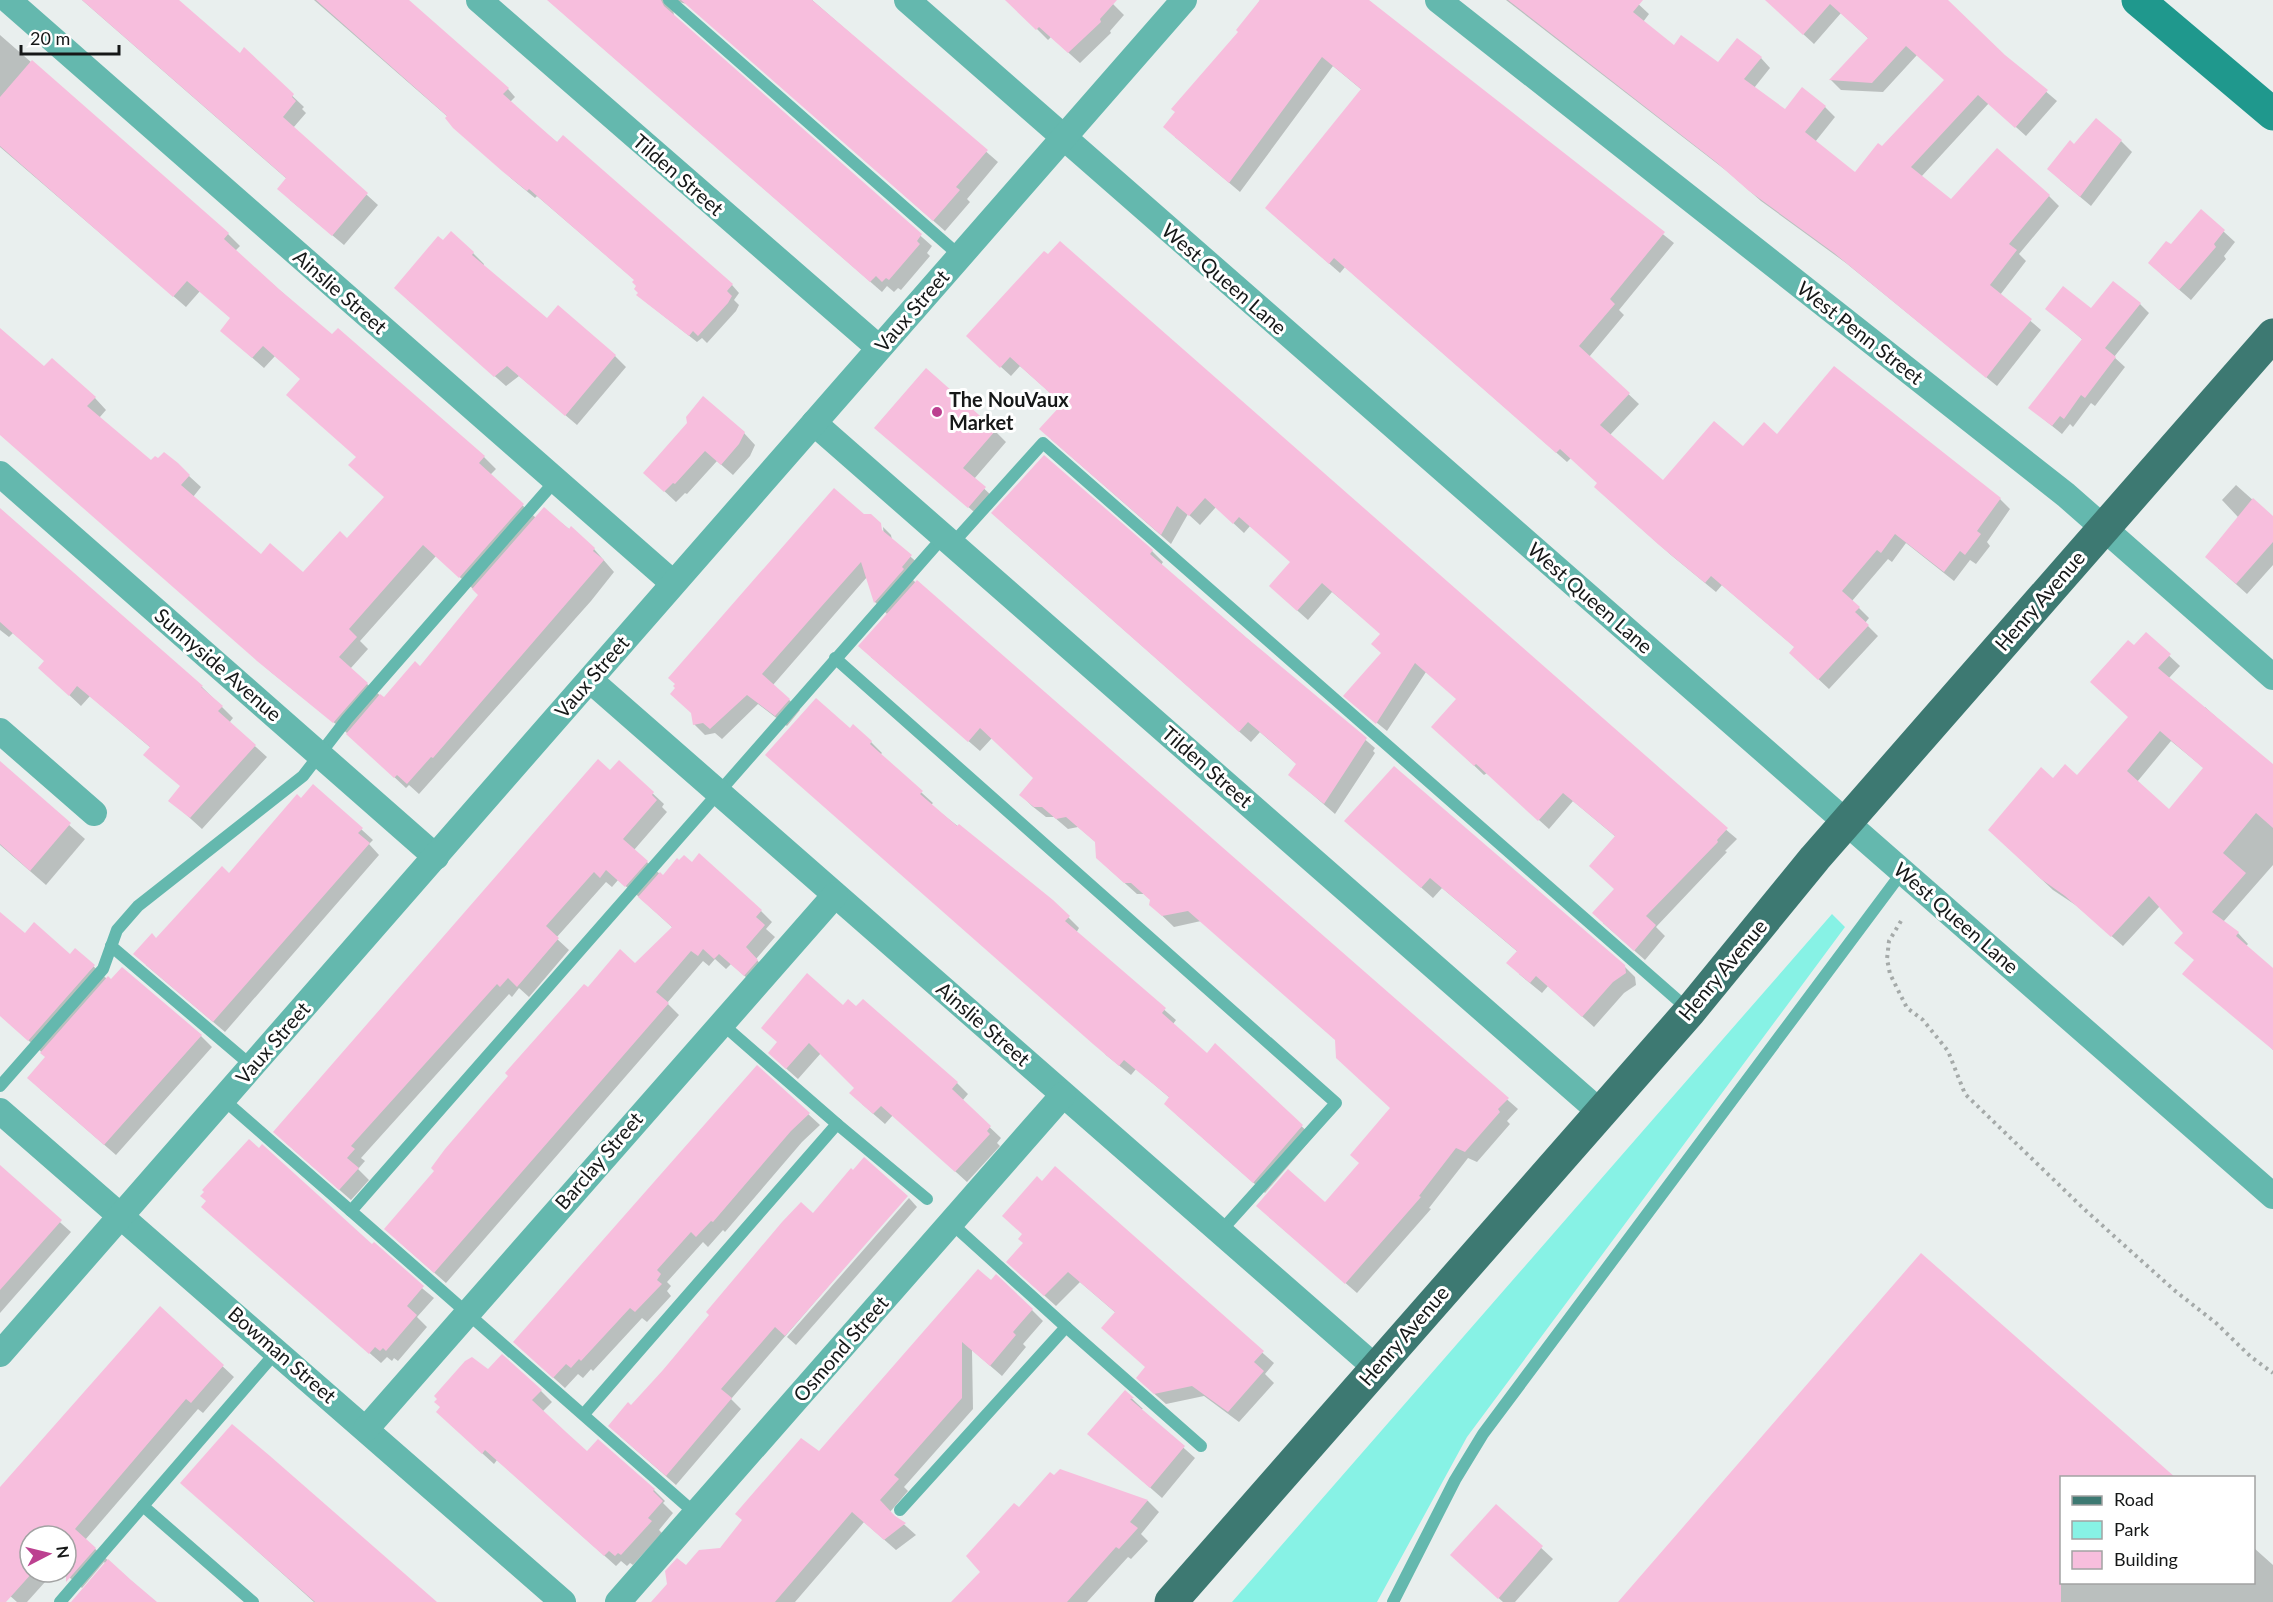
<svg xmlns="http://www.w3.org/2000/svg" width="2273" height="1602" font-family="Lato,sans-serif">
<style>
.green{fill:#87f2e5}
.shadow{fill:#0003;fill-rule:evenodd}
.building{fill:#f7bedd;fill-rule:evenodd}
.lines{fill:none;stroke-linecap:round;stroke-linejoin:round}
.path{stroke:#a5aaa9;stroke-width:4;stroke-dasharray:3 4.5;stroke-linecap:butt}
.lane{stroke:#64b8ae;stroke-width:12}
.street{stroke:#64b8ae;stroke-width:26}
.secondary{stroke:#1f988d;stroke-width:33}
.primary{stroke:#3d7972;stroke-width:33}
.poi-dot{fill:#bc4090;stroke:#fff;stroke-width:2}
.labels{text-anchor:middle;stroke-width:6;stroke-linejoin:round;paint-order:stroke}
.street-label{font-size:20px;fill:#161818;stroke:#fff}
.poi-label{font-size:20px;font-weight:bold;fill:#161818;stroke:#fff;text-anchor:start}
</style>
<rect width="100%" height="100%" fill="#e9efee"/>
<polygon class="green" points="1832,914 1845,927 1467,1437 1377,1602 1232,1602"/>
<g class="shadow">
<polygon points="82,0 177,0 240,55 244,50 304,107 302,109 306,113 293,128 378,205 344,245 290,200 287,179"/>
<polygon points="314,0 407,0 508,89 515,97 510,102 531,121 732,285 739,293 734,300 739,305 736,311 707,343 702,338 697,342 646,302 636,281 537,196 535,198 512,179 448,117"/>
<polygon points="548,0 812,0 998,162 967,199 970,202 945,231 687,4 679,2 673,6 674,17 932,246 927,253 930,256 901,290 898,288 894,292 887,286 882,292"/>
<polygon points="1008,0 1114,0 1112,3 1124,15 1110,31 1111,33 1080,63 1051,37 1048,40"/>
<polygon points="1260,0 1368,0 1674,243 1619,310 1624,315 1589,357 1639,404 1610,435 1663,482 1777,436 2000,499 2010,509 1987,542 1990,546 1976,564 1970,560 1954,581 1906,543 1892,562 1888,559 1852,601 1869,618 1865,623 1878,636 1829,689 1801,663 1796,648 1722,585 1716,592 1671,555 1606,497 1598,483 1571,458 1567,462 1345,267 1340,273 1277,218 1362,90 1333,66 1240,192 1175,137"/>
<polygon points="1506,0 1634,0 1649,14 1643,22 1675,47 1718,65 1761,58 1770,68 1754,88 1785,111 1802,89 1825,107 1835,117 1815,142 1855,175 1946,80 1917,55 1883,92 1841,90 1831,80 1869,39 1841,13 1814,44 1790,22 1792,0 1946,0 2004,56 2057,101 2026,136 1989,103 1921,177 1951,201 2049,196 2059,206 2019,254 2026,261 2000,295 2041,330 1997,386 1846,263 1761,201 1728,172"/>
<path d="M0 35 228 234 240 246 235 251 332 336 338 330 484 457 496 469 490 475 536 518 544 509 594 549 614 572 591 601 419 794 409 785 406 788 347 733 271 672 0 434V329L44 369 95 398 106 410 99 418 151 463 189 476 201 487 193 497 261 557 303 574 348 540 385 497 302 380 275 356 264 368 222 331 232 319 200 291 186 307 0 147ZM436 556 480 595 420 668 384 699 350 669 368 649 360 641Z"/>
<polygon points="2121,141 2132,152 2091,206 2060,180 2075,147"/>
<polygon points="2201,211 2235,242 2224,256 2226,259 2191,300 2161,274 2171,246"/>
<polygon points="443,242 473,253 484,264 483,266 548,320 615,356 626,367 577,425 519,376 506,386 407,299"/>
<polygon points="1044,253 1737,839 1725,851 1727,852 1656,927 1665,936 1645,960 1603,923 1615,889 1616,837 1573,801 1549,829 1487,773 1484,775 1443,736 1458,699 1426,672 1387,731 1355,705 1383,654 1382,634 1332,592 1308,620 1281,596 1292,562 1250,526 1244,533 1216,507 1200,525 1188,514 1171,544 1051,439 1064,405 1020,366 1011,376 978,346"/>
<polygon points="2140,304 2149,313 2114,357 2125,367 2095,406 2091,403 2073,427 2070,424 2062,434 2030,408 2083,340 2047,309 2092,310"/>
<polygon points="876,428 995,431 1006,442 974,479 995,499 980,517"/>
<polygon points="744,433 755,445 750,456 733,475 717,461 687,494 685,493 676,502 645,473"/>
<polygon points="2236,485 2273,518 2273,565 2247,594 2218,568 2238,517 2222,500"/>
<polygon points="0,509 202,687 233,718 229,723 267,757 202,829 170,800 182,787 151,748 90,696 81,706 52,679 46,662 13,633 9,637 0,630"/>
<polygon points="1004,524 1152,551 1163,562 1161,565 1375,748 1373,751 1375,753 1335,814 1290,775 1298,765 1260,732 1251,742"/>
<polygon points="883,527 891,535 892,540 922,567 912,579 916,583 1518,1109 1507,1121 1510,1124 1477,1162 1468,1158 1429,1208 1431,1209 1357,1293 1269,1217 1326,1204 1360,1163 1391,1108 1337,1041 1201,921 1174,927 1151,905 1151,900 1144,894 1137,894 1109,869 1097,843 1078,827 1068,829 1054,817 1046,817 1032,806 1021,795 1035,778 992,738 980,751 871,657 888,615 875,602 867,577 773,685 800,710 787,726 758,704 722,739 715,733 705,735 694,724 884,537"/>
<path d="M2146 634 2180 666 2168 679 2203 709 2205 707 2273 769V865L2223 922 2238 933 2248 944 2246 946 2273 970V1050L2195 961 2185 932 2160 906 2123 946 2077 906 2053 890 2000 840 2053 780 2077 777 2129 717 2134 647ZM2171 741 2205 769 2169 811 2137 782Z"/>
<polygon points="850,730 871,742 882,753 880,755 933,803 931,805 1052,901 1079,928 1076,933 1176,1020 1173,1024 1208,1055 1215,1045 1313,1137 1265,1193 1177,1115 1170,1098 1136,1069 1131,1075 1106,1055"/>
<polygon points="619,762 664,804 662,807 667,812 634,850 663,877 692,864 699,855 761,911 772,922 766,929 775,937 756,959 768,972 756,986 731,964 726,969 715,959 709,966 703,961 667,1003 679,1015 446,1283 397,1240 436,1171 588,989 635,965 673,928 638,896 618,880 612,887 606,882 556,938 569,950 529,997 519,988 512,997 509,994 361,1158 365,1161 358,1169 369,1180 351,1200 286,1143"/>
<polygon points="0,764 85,839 46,885 0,845"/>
<polygon points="314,786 373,840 369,844 379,855 225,1032 146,965 157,940 229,875"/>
<polygon points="1346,821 1624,966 1635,977 1636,985 1624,993 1594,1027 1548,986 1542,993 1519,974 1518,952 1442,888 1433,898"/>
<polygon points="0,923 70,956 76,950 107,979 201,1036 212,1047 116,1155 40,1089 47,1057 0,1015"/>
<polygon points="843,1007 957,1083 968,1094 962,1101 1001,1138 997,1143 1000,1146 967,1182 893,1115 885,1124 862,1104 857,1088 821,1053 798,1079 781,1064"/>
<polygon points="757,1067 820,1125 802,1142 725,1232 723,1230 708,1247 703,1242 667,1282 671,1286 667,1291 671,1296 647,1322 642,1318 593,1371 591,1369 583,1378 578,1374 565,1388 526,1353"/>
<polygon points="1055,1168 1274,1363 1265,1374 1274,1383 1239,1422 1204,1396 1166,1404 1149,1389 1146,1368 1116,1313 1080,1282 1056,1306 1019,1273 1024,1243 1042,1183"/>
<polygon points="0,1169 71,1232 0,1313"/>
<polygon points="906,1196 731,1399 741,1409 676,1485 620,1436 632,1407 711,1315 813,1215"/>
<polygon points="909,1198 917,1207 796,1345 787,1337"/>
<polygon points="214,1217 372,1247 434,1298 417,1317 427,1327 398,1361 394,1358 392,1361 387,1357 381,1363"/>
<polygon points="978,1271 1032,1310 1043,1321 1023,1344 1026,1347 1002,1376 972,1350 973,1409 904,1487 908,1491 890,1512 916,1535 896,1550 864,1522 795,1602 656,1602 686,1567 721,1549 819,1453"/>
<polygon points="160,1308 234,1377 203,1413 198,1409 85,1540 155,1602 75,1602 106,1564 104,1562 82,1588 63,1572 66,1572 66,1536 30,1536 30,1572 54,1572 27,1602 17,1602 0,1587 0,1489"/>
<polygon points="489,1371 541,1391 552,1402 542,1412 587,1453 654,1490 665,1501 663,1503 673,1513 659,1530 662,1533 633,1565 630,1563 627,1566 621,1561 616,1566 497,1460 494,1464 449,1423"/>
<polygon points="1125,1392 1143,1409 1140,1409 1195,1458 1162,1498 1089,1434"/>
<polygon points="1060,1470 1148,1501 1159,1512 1141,1534 1148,1541 1131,1559 1128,1557 1087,1602 954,1602 982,1572 1019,1510"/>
<polygon points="2062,1478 2062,1582 2254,1582 2254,1548 2273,1565 2273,1602 1619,1602"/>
<polygon points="182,1483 434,1602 314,1602"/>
<polygon points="1496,1506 1553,1559 1515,1602 1503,1602 1463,1566"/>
</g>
<g class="building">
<polygon points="82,0 179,0 240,53 244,47 294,94 292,97 296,101 283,117 368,193 332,236 277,189 286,178"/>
<polygon points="316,0 409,0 509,88 503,94 532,120 557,142 563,135 733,284 727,291 732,296 728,303 698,336 693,331 689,336 636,295 638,293 634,289 636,286 632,282 634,280 529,189 527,191 502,171 453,128 445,118 447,116"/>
<polygon points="547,0 661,0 664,6 922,234 917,241 920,244 889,280 886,278 882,282 876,276 870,282"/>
<polygon points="681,0 812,0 988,150 956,187 960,190 933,221"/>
<polygon points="1005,0 1117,0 1100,19 1101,22 1068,53 1039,27 1036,30"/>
<polygon points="1260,0 1369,0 1665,232 1610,299 1615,304 1579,346 1630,393 1600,425 1663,480 1714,421 1743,446 1764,422 1777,434 1834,366 2001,498 1977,531 1981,534 1965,555 1960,551 1944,572 1895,534 1881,553 1877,550 1842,591 1860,607 1855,612 1869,625 1818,680 1789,653 1794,647 1711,576 1705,583 1659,545 1594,487 1597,483 1560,449 1556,453 1334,258 1329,264 1265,208 1361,89 1322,57 1229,183 1163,127 1175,112 1171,109 1238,32 1236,30"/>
<polygon points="1508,0 1643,0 1633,12 1674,45 1681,35 1718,62 1737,38 1762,57 1744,79 1785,109 1802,87 1826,106 1805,132 1855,172 1878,143 1882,146 1944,80 1906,46 1872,83 1829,80 1868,38 1830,4 1803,35 1765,0 1948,0 2005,55 2048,90 2015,128 1978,95 1911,167 1951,199 1997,148 2050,195 2009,244 2017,250 1990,285 2032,319 1986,378 1834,253 1749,191 1716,162"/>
<polygon points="32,60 229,233 224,239 280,290 332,334 338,328 485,456 479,463 524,504 459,578 423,545 349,629 357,637 339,657 368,683 333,723 257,661 0,435 0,328 44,366 52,358 96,397 87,406 151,460 155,456 158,458 164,452 178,463 190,475 181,485 261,554 270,543 303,572 340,531 347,538 384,497 348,465 356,457 286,395 300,379 263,346 252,358 220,331 230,318 187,281 173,297 0,146 0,97"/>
<polygon points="2096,118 2122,140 2080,197 2047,169 2070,140 2074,144"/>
<polygon points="2201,209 2225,230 2214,244 2216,247 2179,290 2148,263 2166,241 2171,244"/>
<polygon points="451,231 474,252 472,255 547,318 558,305 616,355 565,416 507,366 494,377 394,288 438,236 443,240"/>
<polygon points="1060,241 1728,828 1717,840 1718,842 1646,916 1656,925 1634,951 1592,913 1614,889 1589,866 1615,836 1563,793 1538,821 1476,764 1474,766 1431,727 1456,699 1415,663 1376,724 1343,696 1381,653 1371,644 1380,634 1322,583 1297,611 1269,586 1290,562 1239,517 1233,524 1205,498 1189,516 1177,506 1161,535 1039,429 1062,404 1010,357 1000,368 966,336 1044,251 1048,254"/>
<polygon points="2113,281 2141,303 2105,348 2116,357 2085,398 2081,395 2064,419 2060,416 2052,426 2028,408 2082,339 2045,309 2063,286 2091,308"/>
<polygon points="926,368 996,430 963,468 986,487 968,508 874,428"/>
<polygon points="703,396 745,432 739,444 721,465 705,451 675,484 673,483 664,492 643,473 687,423 686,417"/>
<polygon points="1044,455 1153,550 1150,554 1247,638 1367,738 1324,804 1288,775 1296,764 1273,743 1248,722 1239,732 991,513"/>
<polygon points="834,488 864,514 871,514 881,523 882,530 912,555 902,567 904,569 874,603 861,562 821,607 762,674 790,699 775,716 747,695 710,729 703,723 693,725 691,713 670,694 675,688 673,686 675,684 668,678"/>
<polygon points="2253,498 2273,516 2273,542 2236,584 2205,557"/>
<polygon points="544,507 569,529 571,526 595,548 593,551 604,560 433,758 431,757 407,784 397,775 394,778 346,734 380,694 384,697 415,661 420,666 478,595 472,589"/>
<polygon points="0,508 203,686 201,687 223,706 218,711 256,745 190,818 168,801 180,786 143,755 150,747 77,686 69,696 38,668 44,661 0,622"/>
<polygon points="917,580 1509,1098 1498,1109 1500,1112 1465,1152 1456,1148 1419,1196 1421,1197 1345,1284 1256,1206 1288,1169 1325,1202 1359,1163 1350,1155 1390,1108 1336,1058 1335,1040 1188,911 1162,916 1149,905 1150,900 1131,883 1124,883 1096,858 1095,842 1066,817 1056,819 1042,807 1034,807 1019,795 1033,778 980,728 968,742 858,646"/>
<path d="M2146 632 2171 654 2158 668 2273 764V828L2256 813 2223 853 2246 873 2212 912 2239 932 2236 936 2273 968V1050L2182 974 2194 960 2174 943 2183 933 2149 896 2111 937 2065 896 2041 879 1988 830 2041 767 2053 778 2065 764 2077 775 2128 717 2090 682 2128 640 2134 645ZM2160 731 2203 768 2169 809 2127 771Z"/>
<polygon points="816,698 850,728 853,724 872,741 870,744 923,791 920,794 957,826 959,824 1053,900 1070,916 1065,921 1166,1008 1162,1013 1207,1053 1215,1043 1303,1125 1253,1183 1164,1104 1169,1097 1124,1060 1119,1066 1093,1044 765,755"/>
<polygon points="598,759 610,770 619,760 654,792 652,795 657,800 623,839 648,861 625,887 606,870 600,878 594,872 546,926 559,938 517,987 508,978 500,987 497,984 351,1146 355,1149 347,1158 359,1168 339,1190 273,1132"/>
<polygon points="0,761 71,823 30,871 0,844"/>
<polygon points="1394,766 1625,965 1626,973 1613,982 1582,1017 1536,976 1530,983 1506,963 1517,951 1430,878 1421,888 1344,821"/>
<polygon points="313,784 363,828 358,833 370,843 213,1022 133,954 152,933 156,938 222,866 229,873 297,794 301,798"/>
<polygon points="699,853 762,910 756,917 765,925 746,947 758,960 744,976 719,954 714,959 703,949 698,956 691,951 656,992 669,1003 434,1273 384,1229 434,1171 431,1168 445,1149 508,1076 505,1073 584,984 588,987 620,949 635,963 672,927 638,897 660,872 663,875 677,858 679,860 684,855 692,862"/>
<polygon points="0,912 25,933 34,922 70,954 75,948 95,965 28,1041 0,1016"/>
<polygon points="122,967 202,1035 104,1145 27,1078 45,1057 40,1053 108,976 111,979"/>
<polygon points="807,973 843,1005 848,999 856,1006 863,999 958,1082 952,1089 991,1126 987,1131 990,1134 955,1172 881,1106 873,1114 849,1093 854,1088 809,1043 786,1069 768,1053 777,1042 761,1028"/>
<polygon points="757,1065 810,1113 791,1131 713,1222 711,1221 696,1237 691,1232 657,1270 661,1274 657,1280 662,1284 635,1312 630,1308 581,1361 579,1359 571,1368 566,1364 553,1378 513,1342"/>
<polygon points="249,1139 259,1148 262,1144 372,1244 374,1242 424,1286 407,1306 417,1315 386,1351 383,1348 380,1351 375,1347 369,1354 201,1207 206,1201 200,1196 204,1192 202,1190"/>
<polygon points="864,1157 908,1196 785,1336 775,1327 721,1389 732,1398 666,1476 608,1426 628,1402 631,1405 663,1370 709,1315 706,1312 782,1222 801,1202 813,1213 851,1168 853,1170"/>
<polygon points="0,1165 62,1220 0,1290"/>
<polygon points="1055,1166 1264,1351 1254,1362 1264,1371 1228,1412 1192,1386 1154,1394 1136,1378 1145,1367 1101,1328 1115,1312 1068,1272 1044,1296 1006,1262 1023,1243 1018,1239 1022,1234 1002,1216 1037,1176 1042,1181"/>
<polygon points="1921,1253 2176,1478 2061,1478 2061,1602 1618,1602"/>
<polygon points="978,1269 991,1280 996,1274 1033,1309 1013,1332 1016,1335 990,1366 962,1342 962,1398 894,1475 899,1479 880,1500 895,1516 906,1523 884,1540 852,1512 775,1602 651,1602 667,1584 665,1571 677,1558 686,1565 699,1550 720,1548 742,1520 735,1514 801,1438 819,1451"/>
<polygon points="160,1306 224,1365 191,1403 186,1399 75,1529 96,1548 66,1582 66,1536 30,1536 30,1572 33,1572 6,1602 0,1602 0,1487"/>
<polygon points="502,1354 542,1390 532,1400 566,1432 587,1451 598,1439 655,1489 653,1491 663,1501 648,1518 652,1521 621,1555 618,1553 615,1556 609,1551 604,1556 485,1450 482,1454 436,1412 440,1407 434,1402 437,1399 434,1396 465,1361 472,1357 488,1369"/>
<polygon points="1125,1390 1134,1398 1130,1399 1185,1446 1150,1488 1087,1434"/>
<polygon points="232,1424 270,1456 437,1602 315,1602 180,1483"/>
<polygon points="1060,1469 1148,1500 1130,1522 1138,1528 1119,1549 1116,1547 1067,1602 951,1602 980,1572 966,1556 1014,1503 1019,1507 1050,1472 1054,1475"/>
<polygon points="1496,1504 1543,1546 1498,1599 1450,1555"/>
<polygon points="108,1559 131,1580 157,1602 71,1602"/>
</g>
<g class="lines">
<polyline class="path" points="1901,921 1889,941 1887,959 1890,974 1907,1008 1923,1020 1948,1051 1965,1094 2084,1209 2174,1290 2216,1323 2251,1357 2273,1373"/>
<g class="lane">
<polyline points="669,0 960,256"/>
<polyline points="953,543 1043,443 1689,1010"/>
<polyline points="835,658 1336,1103 1220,1232"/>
<polyline points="111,946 253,1067"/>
<polyline points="0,1086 103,969 117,930 138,906 303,776 347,719 556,480"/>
<polyline points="224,1100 351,1211"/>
<polyline points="837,1124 927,1199"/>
<polyline points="1066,1327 1201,1446"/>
<polyline points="584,1414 837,1124 721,1023"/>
<polyline points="143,1506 253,1602"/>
<polyline points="900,1510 1066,1327 951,1223"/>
<polyline points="696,1514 351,1211 944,536"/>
<polyline points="60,1602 277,1351"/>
<polyline points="1393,1602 1455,1480 1483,1434 1903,871"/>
</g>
<g class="street">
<polyline points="8,0 673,583"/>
<polyline points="479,0 879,348"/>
<polyline points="907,0 2273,1196"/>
<polyline points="1438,0 2066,495 2273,677"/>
<polyline points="814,423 1600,1112"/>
<polyline points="0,474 436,857"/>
<polyline points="590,680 1376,1368"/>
<polyline points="0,731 94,813"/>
<polyline points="0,1111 563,1602"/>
<polyline points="0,1354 1184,0"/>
<polyline points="366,1429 835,895"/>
<polyline points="618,1602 1063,1095"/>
</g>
<polyline class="secondary" points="2138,0 2273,114"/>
<polyline class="primary" points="1171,1602 1690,1011 1815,858 2273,335"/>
</g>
<circle class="poi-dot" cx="937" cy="412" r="6"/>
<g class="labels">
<g class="street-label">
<text transform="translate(678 175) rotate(41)" y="7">Tilden Street</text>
<text transform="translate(1224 279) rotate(41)" y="7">West Queen Lane</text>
<text transform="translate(340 292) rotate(41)" y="7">Ainslie Street</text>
<text transform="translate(912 311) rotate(-49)" y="7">Vaux Street</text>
<text transform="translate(1860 333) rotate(38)" y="7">West Penn Street</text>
<text transform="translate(1590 598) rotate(41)" y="7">West Queen Lane</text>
<text transform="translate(2040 601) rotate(-49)" y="7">Henry Avenue</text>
<text transform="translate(218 665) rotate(41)" y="7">Sunnyside Avenue</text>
<text transform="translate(592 677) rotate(-49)" y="7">Vaux Street</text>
<text transform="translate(1207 767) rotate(41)" y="7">Tilden Street</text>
<text transform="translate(1956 918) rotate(41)" y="7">West Queen Lane</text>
<text transform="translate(1723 970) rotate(-50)" y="7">Henry Avenue</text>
<text transform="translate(983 1024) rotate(41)" y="7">Ainslie Street</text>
<text transform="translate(273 1043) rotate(-49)" y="7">Vaux Street</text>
<text transform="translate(599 1161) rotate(-49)" y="7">Barclay Street</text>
<text transform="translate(1404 1336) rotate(-49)" y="7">Henry Avenue</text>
<text transform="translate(841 1349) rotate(-49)" y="7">Osmond Street</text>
<text transform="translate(282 1355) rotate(41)" y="7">Bowman Street</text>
</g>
<g class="poi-label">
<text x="949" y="407">The NouVaux<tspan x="949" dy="23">Market</tspan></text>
</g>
</g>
<rect x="2060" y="1476" width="195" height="108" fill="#ffffff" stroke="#a2a3a3" stroke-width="1.5"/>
<rect x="2072" y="1496" width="30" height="9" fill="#3d7972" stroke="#a2a3a3" stroke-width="1.5"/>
<text x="2114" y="1506" font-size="18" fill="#161818">Road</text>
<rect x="2072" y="1521" width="30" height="18" fill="#87f2e5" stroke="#a2a3a3" stroke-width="1.5"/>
<text x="2114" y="1536" font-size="18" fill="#161818">Park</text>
<rect x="2072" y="1551" width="30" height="18" fill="#f7bedd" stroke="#a2a3a3" stroke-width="1.5"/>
<text x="2114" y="1566" font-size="18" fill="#161818">Building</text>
<g transform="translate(48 1554) rotate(83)"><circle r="28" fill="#ffffff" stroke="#a2a3a3" stroke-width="1.5"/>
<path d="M0-4.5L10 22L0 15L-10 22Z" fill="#bc4090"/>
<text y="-9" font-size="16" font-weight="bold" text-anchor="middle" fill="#161818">N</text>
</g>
<path d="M21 45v9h98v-9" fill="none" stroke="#161818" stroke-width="3"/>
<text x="30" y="45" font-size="18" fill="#161818" stroke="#ffffff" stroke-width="4.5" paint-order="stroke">20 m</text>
</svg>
